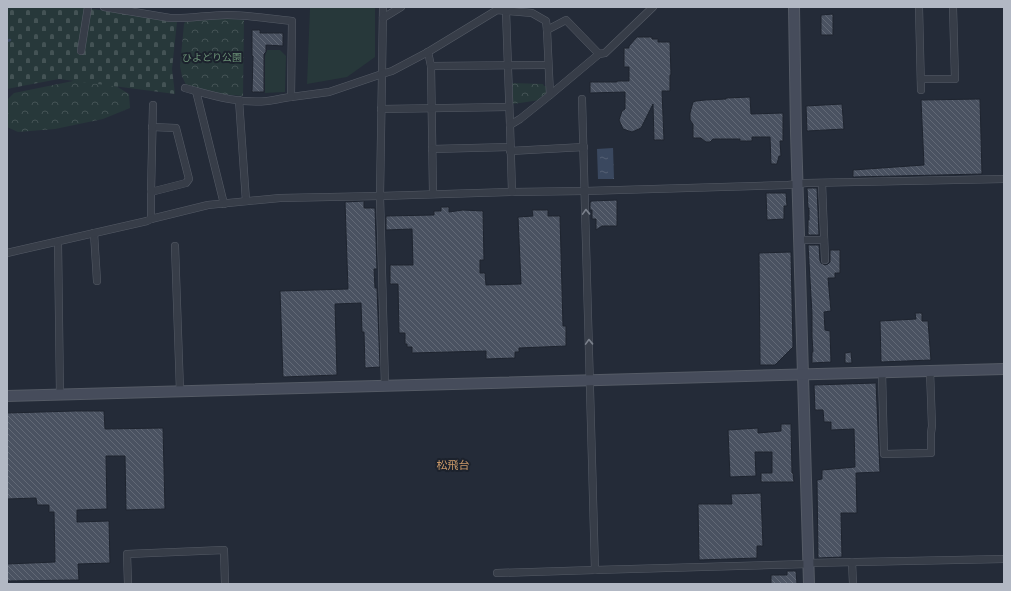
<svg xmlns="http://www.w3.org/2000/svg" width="1011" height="591" font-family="Commissioner,'Noto Sans JP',sans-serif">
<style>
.green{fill:#27383a}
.forest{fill:url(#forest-crowns)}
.cemetery{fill:url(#cemetery-stones)}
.water{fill:url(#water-ripples)}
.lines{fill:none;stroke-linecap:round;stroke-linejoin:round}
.stream{stroke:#3a485f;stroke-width:2.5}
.building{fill:url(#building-back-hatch);stroke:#1e242f}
.street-casing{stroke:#555b66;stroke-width:8}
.secondary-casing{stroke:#555b66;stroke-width:12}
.street{stroke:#373d48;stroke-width:7}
.secondary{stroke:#464c5b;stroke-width:10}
.oneway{stroke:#7b818c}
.labels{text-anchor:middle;stroke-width:4;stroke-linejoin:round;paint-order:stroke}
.park-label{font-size:10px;fill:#6c9377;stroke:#1c222d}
.neighbourhood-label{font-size:11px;fill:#c99868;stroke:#1c222d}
</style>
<defs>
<pattern id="forest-crowns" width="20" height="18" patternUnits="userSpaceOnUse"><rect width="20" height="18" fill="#27383a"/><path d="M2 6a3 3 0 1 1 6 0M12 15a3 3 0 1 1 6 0" fill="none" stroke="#445355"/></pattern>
<pattern id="cemetery-stones" width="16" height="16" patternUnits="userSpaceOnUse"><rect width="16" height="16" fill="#27383a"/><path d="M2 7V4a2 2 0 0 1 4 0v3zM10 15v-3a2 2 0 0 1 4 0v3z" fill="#445355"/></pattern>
<pattern id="water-ripples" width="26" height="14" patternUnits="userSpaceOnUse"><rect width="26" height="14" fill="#3a485f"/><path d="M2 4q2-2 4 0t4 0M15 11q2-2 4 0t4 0" fill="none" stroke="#546074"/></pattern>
<pattern id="building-back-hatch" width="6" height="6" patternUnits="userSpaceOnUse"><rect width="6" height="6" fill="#4a5261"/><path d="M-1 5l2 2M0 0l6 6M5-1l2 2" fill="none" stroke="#626976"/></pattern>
</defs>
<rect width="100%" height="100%" fill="#242b38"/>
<g class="green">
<polygon points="310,7 375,7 375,57 347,77 307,84"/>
<polygon points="267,50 280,50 286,56 285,92 265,93 265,56"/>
</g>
<g class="forest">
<polygon points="219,18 244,20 243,96 220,94 186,85 182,76 180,66 184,24 185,22"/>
<polygon points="78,80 111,83 129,94 130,108 103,119 55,129 18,132 7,127 7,100 14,93"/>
<polygon points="512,83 543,84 544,86 546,86 546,95 540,100 513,104"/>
</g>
<polygon class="cemetery" points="7,7 80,7 177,22 172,69 175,94 59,79 22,86 7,89"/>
<polygon class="water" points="613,148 614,179 598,179 597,149"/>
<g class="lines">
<polyline class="stream" points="7,41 10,40"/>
</g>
<g class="building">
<polygon points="833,14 833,35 821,35 821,15"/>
<polygon points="252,30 260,30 260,33 283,33 283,46 266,45 266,52 264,54 264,92 252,92 253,56 252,56"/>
<polygon points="637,37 652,37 652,39 658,39 658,42 670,42 671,75 670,75 670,91 662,91 664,140 654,140 653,104 641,128 632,132 623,129 619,120 622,111 625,109 625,92 590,93 590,82 617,82 617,81 629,81 629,67 624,67 624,48 629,48 629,46"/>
<polygon points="750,97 751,114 783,113 783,141 780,141 781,156 779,156 777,164 771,164 770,137 752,137 752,141 740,141 740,139 713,139 710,142 706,142 701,138 693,138 693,124 690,120 690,113 693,102 696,101 705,100 726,99 726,98"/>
<polygon points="980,99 982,174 853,177 853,170 924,165 921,100"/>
<polygon points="842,104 844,129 807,131 806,106"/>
<polygon points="807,188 817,188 819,235 808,235 808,220 809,220 809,208 808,208"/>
<polygon points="766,193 786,193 787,206 784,206 784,219 767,220"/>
<polygon points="617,200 617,226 602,226 596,230 596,219 592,219 592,210 590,210 590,202 591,202 591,201"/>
<polygon points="364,201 364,208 375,208 377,269 374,269 375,288 377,288 380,367 365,368 364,332 362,332 361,303 335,304 337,375 283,377 280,291 348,289 345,202"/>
<polygon points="441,207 449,207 449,212 463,210 483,211 484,260 480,260 480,273 485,273 486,285 521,284 518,217 533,216 532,210 548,210 548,216 560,216 563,326 566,326 566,346 519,348 519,352 515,352 515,358 486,359 486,351 412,353 412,347 407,347 407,344 405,344 405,333 399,333 398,284 390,284 390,265 413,265 412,229 386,230 386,216 434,215 434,211 441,211"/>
<polygon points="808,245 819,245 820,261 821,263 825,265 828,264 830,262 830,250 840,250 840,273 835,273 835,278 828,278 831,311 824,312 825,330 830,331 831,362 812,363 812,352 813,352 812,337 812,314"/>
<polygon points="791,252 793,347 775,365 760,365 759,253"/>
<polygon points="915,313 922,313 922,321 928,321 931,360 881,362 880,321 916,319"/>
<polygon points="851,352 852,363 845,363 845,353"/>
<polygon points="876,383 880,472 856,473 857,513 841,513 842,557 818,558 817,480 822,479 822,470 855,467 854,429 831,430 831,422 824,422 823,410 815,410 814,385"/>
<polygon points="75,411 104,411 105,429 163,428 165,509 126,510 125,456 106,456 107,509 77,510 77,522 109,521 110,563 78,564 79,580 7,581 7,564 55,562 54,512 49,512 49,505 37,505 36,498 7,499 7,413"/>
<polygon points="781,424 791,424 792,473 793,473 794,482 761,482 761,473 772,473 772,452 755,452 756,476 730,477 728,430 758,428 758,433 781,431"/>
<polygon points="761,493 763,546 757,546 757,558 699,560 698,504 732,504 731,494"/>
<polygon points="787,571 796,571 797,584 771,584 771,575 787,575"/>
</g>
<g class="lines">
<g class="street-casing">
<g id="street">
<path d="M104 7 170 18C189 19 208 15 227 15 249 15 270 19 292 21L291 97 329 92 382 74 383 7"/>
<polyline points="919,7 921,90"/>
<polyline points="506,11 510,125"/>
<polyline points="383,18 401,7"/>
<polyline points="547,30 566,20 599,54"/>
<polyline points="81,51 88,7"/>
<polyline points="428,52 431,66 433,194"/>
<polyline points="431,66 548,65"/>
<polyline points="921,79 955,79 953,7"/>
<path d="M185 88C211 95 239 104 267 101 275 100 283 98 291 97"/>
<polyline points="196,91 224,204"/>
<polyline points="550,95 599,54 605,53 653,7"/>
<polyline points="582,99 595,570 809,564"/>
<polyline points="239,100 246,201"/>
<polyline points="381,109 509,107"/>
<polyline points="432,149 510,147"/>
<polyline points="510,151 584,147"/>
<polyline points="822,183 825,260"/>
<polyline points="151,192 186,183 189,179 176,128 152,127"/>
<polyline points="151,219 151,192 153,105"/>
<polyline points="94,233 97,281"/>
<polyline points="800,240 824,240"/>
<polyline points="58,242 60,395"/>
<polyline points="175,246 180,391"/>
<polyline points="7,253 147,221 151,219 208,205 280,198 380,196 512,192 585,191 788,185 806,183 1004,179"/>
<polyline points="882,372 884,454 931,453 931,433 932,426 930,371"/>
<polyline points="385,386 380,196 382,74 392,71 428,52 497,10 532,13 546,21 547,30 550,95 520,119 510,125 512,192"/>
<polyline points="852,562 853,584"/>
<polyline points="808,563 1004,559"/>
<polyline points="497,573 595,570"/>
<polyline points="128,584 127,554 224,550 225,584"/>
</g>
</g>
<g class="secondary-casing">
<g id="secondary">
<polyline points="794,7 796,132 809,584"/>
<polyline points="7,396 1004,369"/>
</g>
</g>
<use href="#street" class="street"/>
<use href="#secondary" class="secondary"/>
</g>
<defs><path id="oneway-chevron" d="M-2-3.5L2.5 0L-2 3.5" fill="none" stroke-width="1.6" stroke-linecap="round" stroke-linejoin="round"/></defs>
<g class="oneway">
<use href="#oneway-chevron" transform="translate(586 212) rotate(-92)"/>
<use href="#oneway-chevron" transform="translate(589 342) rotate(-92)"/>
</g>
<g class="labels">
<g class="park-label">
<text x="212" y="61">ひよどり公園</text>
</g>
<g class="neighbourhood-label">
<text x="453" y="469">松飛台</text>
</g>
</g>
<rect width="1011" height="591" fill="none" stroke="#b2b8c4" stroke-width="16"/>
</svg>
